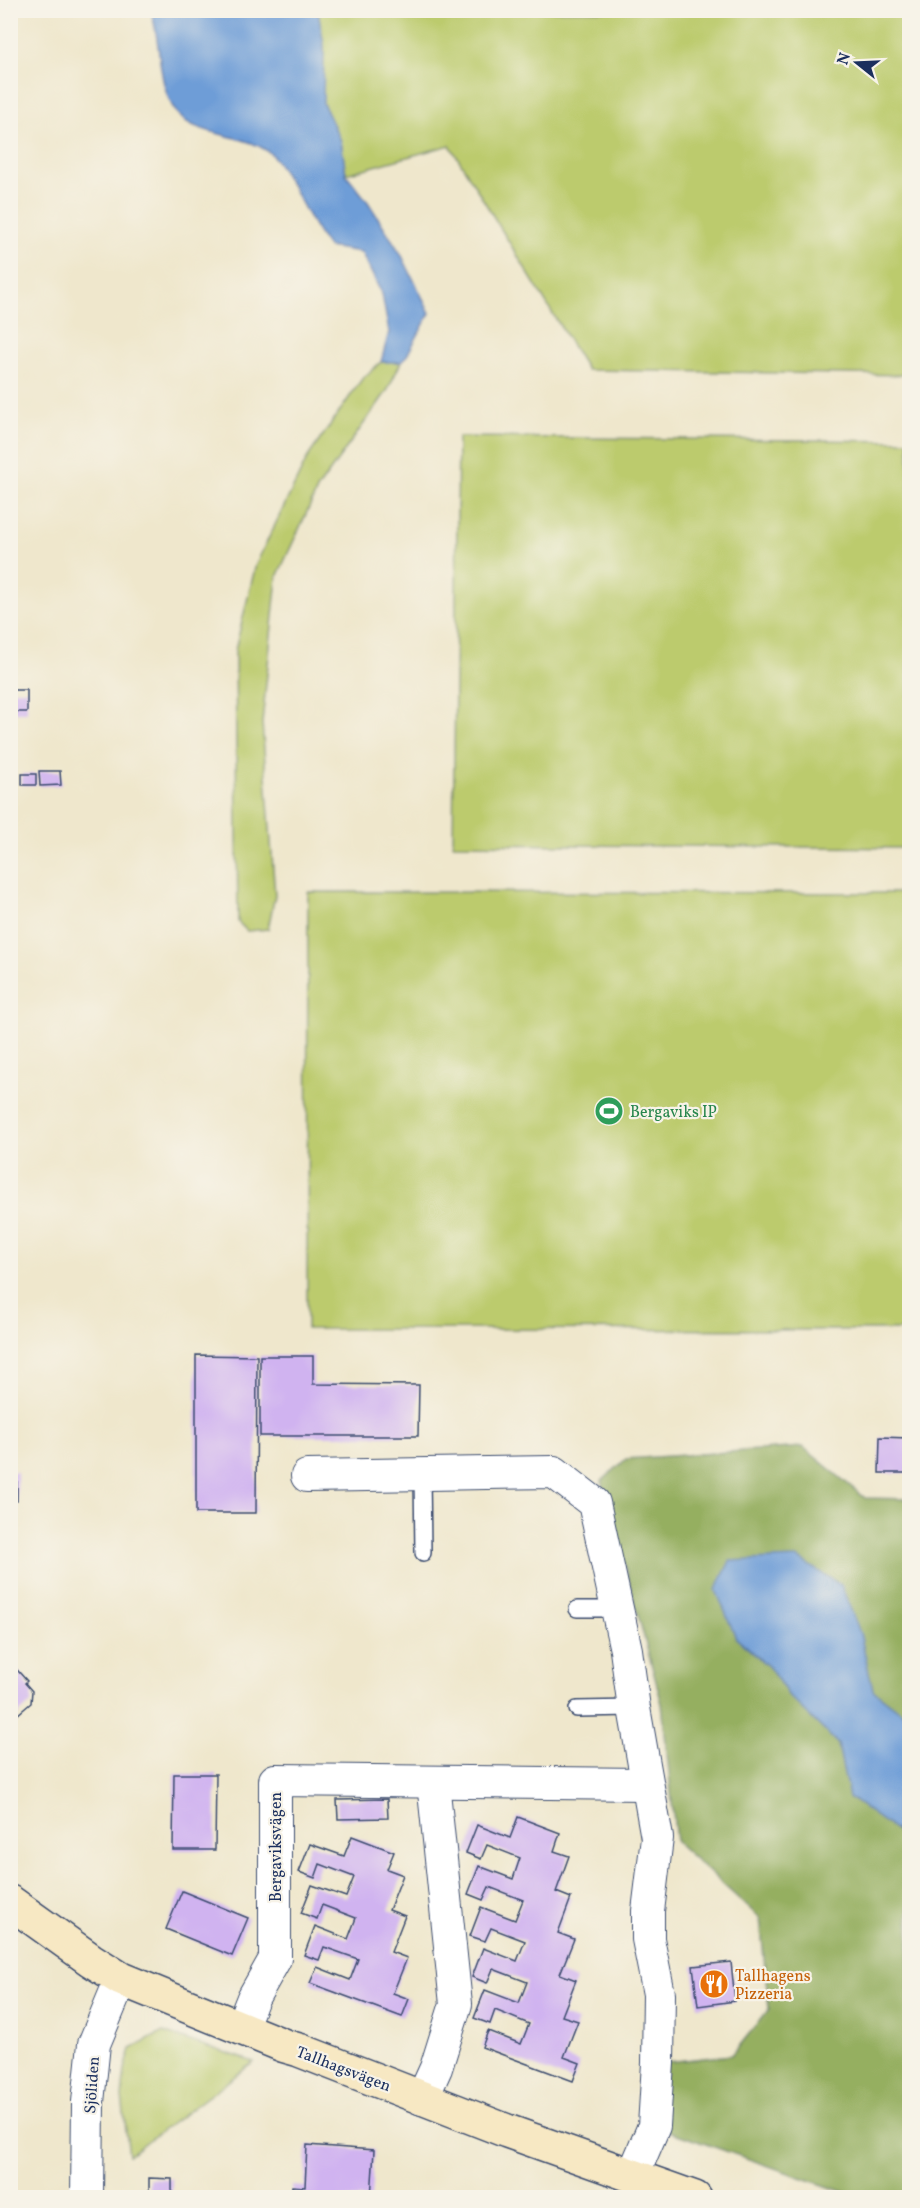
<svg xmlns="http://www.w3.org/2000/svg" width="920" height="2208" font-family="Vollkorn,serif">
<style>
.green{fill:#bccb6d;stroke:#6c7d66;stroke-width:1.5}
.forest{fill:#95af60;stroke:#586f5f;stroke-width:1.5}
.water{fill:#6e9dd7;stroke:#44669a;stroke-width:1.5}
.building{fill:#d0b3f0}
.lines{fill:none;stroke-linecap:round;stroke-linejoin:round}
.lane-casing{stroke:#3b4b6e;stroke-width:18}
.street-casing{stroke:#3b4b6e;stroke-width:34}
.secondary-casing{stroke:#3b4b6e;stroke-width:36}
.lane{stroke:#fff;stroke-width:15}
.street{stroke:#fff;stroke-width:32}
.secondary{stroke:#f7e8c3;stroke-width:33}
.labels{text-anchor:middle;stroke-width:4.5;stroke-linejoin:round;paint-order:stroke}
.leisure-label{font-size:16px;fill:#27864d;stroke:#f7f3e8;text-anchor:start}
.street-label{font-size:16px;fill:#1b2f5e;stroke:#f7f3e8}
.food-label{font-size:16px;fill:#c56008;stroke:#f7f3e8;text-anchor:start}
</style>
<rect width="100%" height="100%" fill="#f7f3e8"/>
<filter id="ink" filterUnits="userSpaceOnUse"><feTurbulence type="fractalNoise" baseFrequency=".0167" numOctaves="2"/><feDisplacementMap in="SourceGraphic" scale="12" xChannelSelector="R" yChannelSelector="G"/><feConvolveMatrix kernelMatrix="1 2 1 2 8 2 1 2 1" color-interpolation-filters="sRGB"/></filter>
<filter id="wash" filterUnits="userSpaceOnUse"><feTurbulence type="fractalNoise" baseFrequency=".008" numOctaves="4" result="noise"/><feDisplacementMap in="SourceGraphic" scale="24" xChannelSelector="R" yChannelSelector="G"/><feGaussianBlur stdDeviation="1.35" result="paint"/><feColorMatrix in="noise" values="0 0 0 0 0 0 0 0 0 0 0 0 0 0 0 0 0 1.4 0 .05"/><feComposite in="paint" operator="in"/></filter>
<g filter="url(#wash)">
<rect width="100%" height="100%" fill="#efe7cc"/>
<g class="green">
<polygon points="318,11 909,11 909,375 587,370 450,145 346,174 341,141 323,103 324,45"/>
<polygon points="381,362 401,362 387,391 318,488 277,577 262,723 275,895 268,929 247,931 238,922 235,650 256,564 308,457 362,379"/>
<polygon points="458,437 909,441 909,848 453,844"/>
<polygon points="308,892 909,893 909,1330 307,1329"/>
<polygon points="163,2032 254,2062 129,2155 122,2097 125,2069 131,2049"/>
</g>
<polygon class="forest" points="803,1447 865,1498 909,1499 909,1722 902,1713 873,1690 860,1633 736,1638 769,1667 789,1696 838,1744 849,1797 902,1835 909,1845 909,2197 858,2197 654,2126 658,2063 732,2055 769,2009 760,1918 676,1842 662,1704 602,1481 626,1459"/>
<g class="water">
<path d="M151 11H318L324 45 323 103 341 141 346 174 368 202 401 254 430 313 406 357 401 362H381L389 332 382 294 361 252 328 247C310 224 301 198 284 173 280 167 276 159 271 154 246 132 195 138 176 112 156 83 162 43 151 11Z"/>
<polygon points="797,1558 841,1585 860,1633 873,1690 903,1713 909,1722 909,1845 902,1835 849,1797 838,1744 789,1696 769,1667 736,1638 716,1590 730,1561"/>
</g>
<g id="blocks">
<g class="building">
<polygon points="12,690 27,690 27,712 13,712"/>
<polygon points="39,771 60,771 61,785 40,786"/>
<rect x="22" y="774" width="14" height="11"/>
<polygon points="196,1355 257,1356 256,1513 196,1513"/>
<polygon points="260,1356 313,1356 313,1384 419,1385 418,1436 260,1436"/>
<polygon points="880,1437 909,1438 909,1473 879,1473"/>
<rect x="10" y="1472" width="7" height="29"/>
<polygon points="10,1662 27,1681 25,1683 32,1691 31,1703 10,1721"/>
<polygon points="174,1774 216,1774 215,1850 173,1850"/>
<polygon points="387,1799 388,1818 338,1819 337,1800"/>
<polygon points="518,1817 560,1833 554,1851 569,1856 556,1892 571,1898 558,1933 574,1939 560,1974 576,1980 562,2016 578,2021 564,2057 580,2063 573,2081 482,2047 488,2031 521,2044 529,2024 495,2010 490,2024 474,2018 485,1990 519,2003 527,1982 493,1969 487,1983 472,1977 483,1948 517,1961 525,1941 491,1928 485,1941 470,1936 481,1907 515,1920 523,1900 489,1887 483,1900 468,1894 479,1866 513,1879 520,1858 487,1845 481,1859 466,1853 477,1825 510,1838"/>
<polygon points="352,1836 394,1852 387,1869 403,1875 389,1910 405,1916 391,1952 407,1958 393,1993 409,1999 402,2017 310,1983 317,1967 350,1980 358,1959 324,1947 319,1960 304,1955 315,1926 348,1939 356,1918 322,1905 317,1919 301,1913 312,1885 346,1897 354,1877 320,1864 315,1878 299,1872 310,1844 344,1856"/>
<polygon points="182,1891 248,1918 232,1956 166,1929"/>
<polygon points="731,1962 735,2001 698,2006 693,1966"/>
<polygon points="307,2145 374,2150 371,2198 291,2198 292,2186 305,2187"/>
<polygon points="149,2178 172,2179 172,2198 149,2198"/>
</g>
</g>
</g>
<g filter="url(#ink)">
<use href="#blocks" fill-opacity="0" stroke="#3b4b6e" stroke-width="1.5"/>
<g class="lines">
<g class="lane-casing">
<g id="lane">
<polyline points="422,1474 423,1553"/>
<polyline points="577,1609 618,1609"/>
<polyline points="577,1709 634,1708"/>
</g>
</g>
<g class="street-casing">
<g id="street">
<polyline points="307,1476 554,1472 594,1503 626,1650 634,1708 657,1838 648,1911 648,1939 659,1994 658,2063 654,2126 633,2175"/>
<polyline points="241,2028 253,1998 275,1959 275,1780 646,1784"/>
<polyline points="422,2099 436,2068 456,2004 433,1782"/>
<polyline points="87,2198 88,2102 94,2044 121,1979"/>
</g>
</g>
<g class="secondary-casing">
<polyline id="secondary" points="10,1902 91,1960 121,1979 285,2046 299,2050 507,2131 695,2198"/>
</g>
<use href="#lane" class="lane"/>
<use href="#street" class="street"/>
<use href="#secondary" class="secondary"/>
</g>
</g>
<defs>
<g id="stadium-disc" transform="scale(1.5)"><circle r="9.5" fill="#2e9e5b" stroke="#f7f3e8"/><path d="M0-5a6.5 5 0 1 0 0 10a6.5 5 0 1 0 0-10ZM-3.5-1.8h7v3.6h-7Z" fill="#fff"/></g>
<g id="restaurant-disc" transform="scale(1.5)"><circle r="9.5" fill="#e8710a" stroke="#f7f3e8"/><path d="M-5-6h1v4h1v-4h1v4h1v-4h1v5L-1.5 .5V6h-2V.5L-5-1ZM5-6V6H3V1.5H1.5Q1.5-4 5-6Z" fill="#fff"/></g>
</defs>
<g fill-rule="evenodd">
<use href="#stadium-disc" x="609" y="1111"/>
<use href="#restaurant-disc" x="714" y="1984"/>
</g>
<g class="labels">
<g class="leisure-label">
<text x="630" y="1117">Bergaviks IP</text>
</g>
<g class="street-label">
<text transform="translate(275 1847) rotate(-90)" y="6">Bergaviksvägen</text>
<text transform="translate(344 2068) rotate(21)" y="6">Tallhagsvägen</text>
<text transform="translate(91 2085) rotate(-86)" y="6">Sjöliden</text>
</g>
<g class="food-label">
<text x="735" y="1981">Tallhagens<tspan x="735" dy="18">Pizzeria</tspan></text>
</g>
</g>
<rect width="920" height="2208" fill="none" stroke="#f7f3e8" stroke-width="36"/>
<g transform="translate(857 63) rotate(288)" stroke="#f7f3e8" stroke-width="4.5" paint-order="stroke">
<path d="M0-4.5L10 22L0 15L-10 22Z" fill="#1b2f5e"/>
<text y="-9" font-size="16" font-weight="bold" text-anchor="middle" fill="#1b2f5e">N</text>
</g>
</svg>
